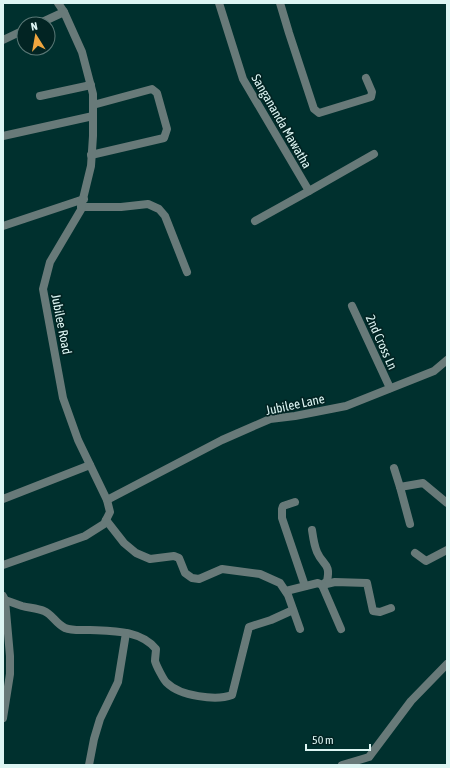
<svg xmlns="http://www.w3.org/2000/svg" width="450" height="768" font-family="'Asap Condensed',sans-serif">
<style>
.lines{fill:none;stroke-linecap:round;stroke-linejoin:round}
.street{stroke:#687a79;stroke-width:8}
.labels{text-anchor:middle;stroke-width:3.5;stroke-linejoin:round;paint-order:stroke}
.street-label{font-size:13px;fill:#ddf5f3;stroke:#022423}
</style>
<rect width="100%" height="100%" fill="#00302e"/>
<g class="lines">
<g class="street">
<polyline points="219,3 243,79 309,191 255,221"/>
<polyline points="280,3 289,33 314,109 319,113 371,97 372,92 366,78"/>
<polyline points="38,24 64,12"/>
<polyline points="3,40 24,30"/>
<polyline points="40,96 91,85"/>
<polyline points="3,136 93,116"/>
<polyline points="91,155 164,138 167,129 157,93 152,89 93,105"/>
<polyline points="309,191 374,154"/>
<polyline points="81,207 121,207 148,204 159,209 165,216 187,272"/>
<polyline points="3,226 84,199"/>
<polyline points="352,306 390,388"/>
<polyline points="394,468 400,487 423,483 447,503"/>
<polyline points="400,487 410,524"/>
<polyline points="3,499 90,465"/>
<polyline points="107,500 222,440 270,419 295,416 346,406 434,371 447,360"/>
<polyline points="295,502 283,506 282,509 282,518 305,586"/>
<polyline points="106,520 124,543 136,553 150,559 174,556 179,558 185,573 192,578 199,579 222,569 260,574 280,583 288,595 300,629"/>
<path d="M312 530C313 537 314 545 317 552 323 566 331 563 327 581L322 585"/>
<polyline points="415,553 426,561 447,550"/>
<polyline points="3,565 85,536 104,524 110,512 107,500 78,440 63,398 43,289 50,262 82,208 81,207 91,166 93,136 93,94 82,52 64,12 58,3"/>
<polyline points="322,585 335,582 367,583 373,611 380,612 391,608"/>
<polyline points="286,591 318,583 322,585 341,629"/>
<polyline points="3,596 5,600 10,656 10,674 3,718"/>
<path d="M5 600C11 602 16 604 22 606 29 608 37 608 44 611 52 614 56 624 65 628 72 631 82 630 90 630 113 631 140 630 156 649 156 652 155 658 155 661 156 665 164 681 167 683 180 696 216 701 232 695L249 627 271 620 293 610"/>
<polyline points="89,765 94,739 100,719 118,682 126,633"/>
<polyline points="342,765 369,757 411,701 447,664"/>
</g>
</g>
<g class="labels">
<g class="street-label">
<text transform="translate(282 121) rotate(60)" y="5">Sangananda Mawatha</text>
<text transform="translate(62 324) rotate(79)" y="5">Jubilee Road</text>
<text transform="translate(382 342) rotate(66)" y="5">2nd Cross Ln</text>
<text transform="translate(295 404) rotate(-12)" y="5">Jubilee Lane</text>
</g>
</g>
<rect width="450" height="768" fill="none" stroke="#ddf5f3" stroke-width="8"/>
<g transform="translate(36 36) rotate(349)"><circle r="19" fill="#022423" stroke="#5a7876"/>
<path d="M0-3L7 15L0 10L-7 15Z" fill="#f0a63f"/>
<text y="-6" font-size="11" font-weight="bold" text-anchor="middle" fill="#ddf5f3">N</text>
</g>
<path d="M306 744v6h64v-6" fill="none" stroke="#ddf5f3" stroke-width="2"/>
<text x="312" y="744" font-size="12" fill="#ddf5f3" stroke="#022423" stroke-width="3" paint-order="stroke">50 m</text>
</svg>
